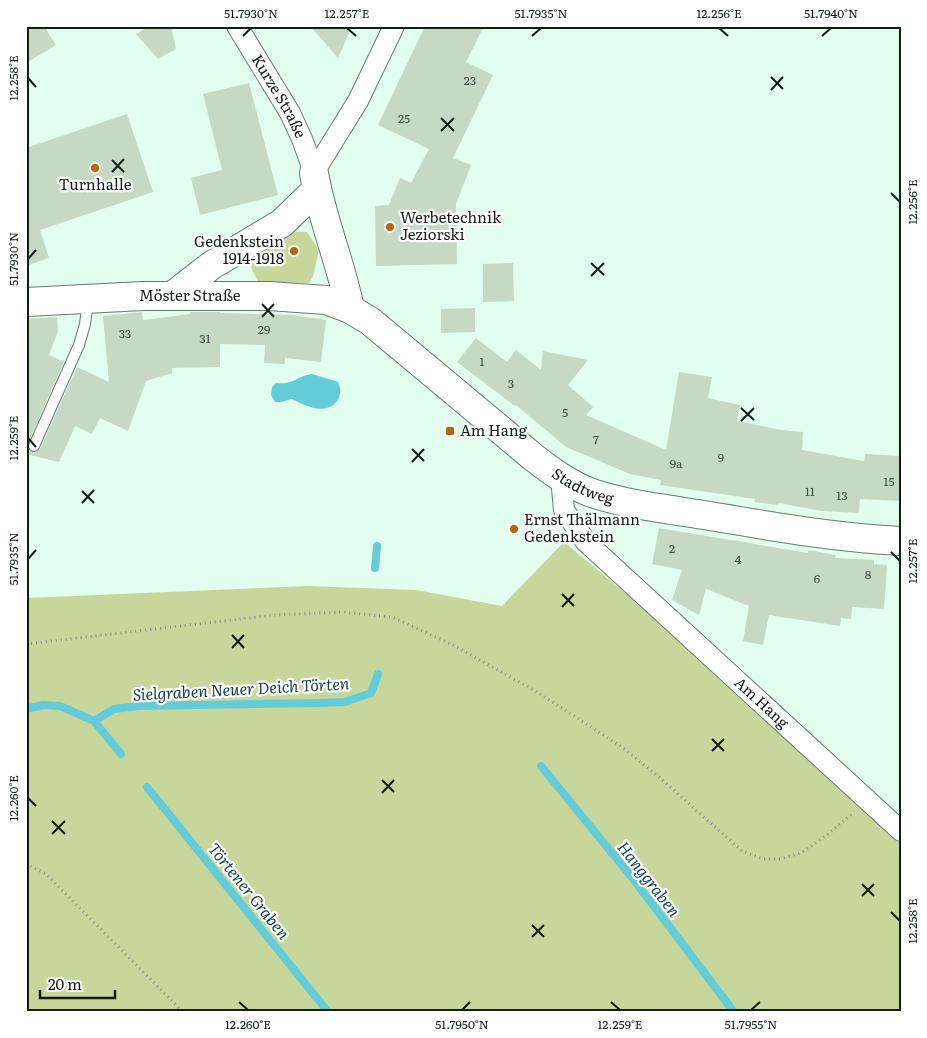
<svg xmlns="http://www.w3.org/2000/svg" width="927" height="1038" font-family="Literata,serif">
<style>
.green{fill:#c7d79c}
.water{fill:#64cbd9}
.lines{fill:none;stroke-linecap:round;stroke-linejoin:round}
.stream{stroke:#64cbd9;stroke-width:8}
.building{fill:#c6d9c4}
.lane-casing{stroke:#647d71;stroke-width:12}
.street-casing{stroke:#647d71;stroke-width:22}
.secondary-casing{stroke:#647d71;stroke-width:30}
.path{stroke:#7c9086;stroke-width:3;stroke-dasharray:1 4;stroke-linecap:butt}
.lane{stroke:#fff;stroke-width:10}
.street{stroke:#fff;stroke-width:20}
.secondary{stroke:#fff;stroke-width:28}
.ticks{fill:none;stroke:#131d18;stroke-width:2}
.poi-dot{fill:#be620c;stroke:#fff;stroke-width:2}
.labels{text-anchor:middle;stroke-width:4.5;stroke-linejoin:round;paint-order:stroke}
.number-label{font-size:12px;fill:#404c43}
.street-label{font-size:15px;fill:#131d18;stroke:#fff}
.poi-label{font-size:15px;fill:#131d18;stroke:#fff;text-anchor:start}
.water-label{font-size:16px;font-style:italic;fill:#17464c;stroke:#fff}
.neatline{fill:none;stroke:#131d18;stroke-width:2}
.ticks-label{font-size:12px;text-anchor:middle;fill:#131d18}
</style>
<rect width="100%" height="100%" fill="#e1feef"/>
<g class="green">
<polygon points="287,231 307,232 319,250 313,276 309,283 258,282 251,267 260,248"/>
<polygon points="564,542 653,616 901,838 901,1012 26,1012 26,598 309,586 416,590 502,606"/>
</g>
<path class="water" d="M312 374 338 382C341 388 341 396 337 401 325 416 306 406 292 399L281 402H275L271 395 272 387 276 383C295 385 296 376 312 374Z"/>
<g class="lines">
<g class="stream">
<polyline points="375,568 377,546"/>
<polyline points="26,709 43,705 60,706 94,721 121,754"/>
<polyline points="94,721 114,709 140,706 319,703 345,702 371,693 378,674"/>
<polyline points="541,766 634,880 734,1012"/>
<polyline points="147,787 328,1012"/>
</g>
</g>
<g class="building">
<polygon points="26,26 44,26 56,45 26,63"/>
<polygon points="150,26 171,26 176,49 158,59 136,34"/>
<polygon points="310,26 352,26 338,58"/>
<polygon points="425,26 484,26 466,62 493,75 453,158 471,165 456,204 457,264 376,266 375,206 389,205 400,178 411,183 429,149 378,125"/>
<polygon points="249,83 278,195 200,215 191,178 222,170 203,94"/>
<polygon points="127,114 153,192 40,230 49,258 26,266 26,148"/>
<polygon points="513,263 514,301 483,302 483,264"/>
<polygon points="475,308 475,332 441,333 441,309"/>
<polygon points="142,312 143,320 190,314 190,312 220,312 220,313 293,315 326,320 321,362 285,358 285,364 264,363 265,345 220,344 220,367 172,368 172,373 146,381 128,431 100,418 92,434 75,426 59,462 26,454 26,319 57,317 58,331 49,355 64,362 28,443 28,450 34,453 40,449 77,367 109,382 103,316"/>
<polygon points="476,338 507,362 516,350 541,370 543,351 588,360 568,385 593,407 586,415 666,450 679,372 712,377 708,398 740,405 737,421 781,430 803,432 802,450 864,461 865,454 901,456 901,501 860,499 859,513 821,511 779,503 778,505 754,502 755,499 660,485 661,480 630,474 566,447 516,405 515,406 457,362"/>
<polygon points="659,528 808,553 808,550 836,555 835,558 874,560 874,564 887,565 884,609 852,607 851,619 841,618 840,626 769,615 763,645 743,641 749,606 706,589 699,615 672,600 682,570 652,564"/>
</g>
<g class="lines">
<g class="lane-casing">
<polyline id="lane" points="34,446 79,345 85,324 88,301"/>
</g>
<g class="street-casing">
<g id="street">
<path id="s1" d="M237 26 290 113 302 139 314 172"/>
<polyline points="314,172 358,101 394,26"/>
<path id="s2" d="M561 478 564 510 586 542 901 831"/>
</g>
</g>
<g class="secondary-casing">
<g id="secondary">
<path d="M314 173C322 220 341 263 350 309"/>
<polyline points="172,296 212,265 282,223 317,189"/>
<path id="s3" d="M26 302 143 296H269L326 300 350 309 370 321 533 457C551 471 570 485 592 493 628 505 667 509 704 515 769 526 835 538 901 541"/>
</g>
</g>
<g class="path">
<polyline points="26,644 275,615 343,612 392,617 453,645 537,692 622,747 659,777 742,851 763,859 780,859 801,853 828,834 852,814"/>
<polyline points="26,864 46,874 183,1012"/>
</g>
<use href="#lane" class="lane"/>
<use href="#street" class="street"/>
<use href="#secondary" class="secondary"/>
</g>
<path class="ticks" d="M347 28 356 36M719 28 728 36M243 36 251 28M532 36 541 28M822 36 831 28M771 77 783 89M28 78 36 87M771 90 783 77M441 118 454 131M441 131 454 118M112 160 124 172M112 172 124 159M891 193 900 202M28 259 36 250M591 263 604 275M591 276 604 263M262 304 274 317M262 317 274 304M741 408 754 420M741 421 754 408M28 438 36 447M412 449 424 461M412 462 424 449M82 491 94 503M82 503 94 490M891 552 900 561M28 559 36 550M562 594 574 606M562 607 574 594M232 635 244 648M232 648 244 635M712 739 724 751M712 751 724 739M382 780 394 792M382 793 394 780M28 798 36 806M52 821 65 834M52 834 65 821M862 884 874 896M862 896 874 884M891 912 900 921M532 925 544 937M532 937 544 925M239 1002 248 1010M611 1002 620 1010M462 1010 470 1002M751 1010 760 1002"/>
<g class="poi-dot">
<circle cx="95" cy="168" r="5"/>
<circle cx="390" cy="227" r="5"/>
<circle cx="294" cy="251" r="5"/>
<rect x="445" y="426" width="10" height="10" rx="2.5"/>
<circle cx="514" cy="529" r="5"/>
</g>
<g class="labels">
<g class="number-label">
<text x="470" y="85">23</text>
<text x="404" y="123">25</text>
<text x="264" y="334">29</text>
<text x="125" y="338">33</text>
<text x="205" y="343">31</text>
<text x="482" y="366">1</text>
<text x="511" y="388">3</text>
<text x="565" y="417">5</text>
<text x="596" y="444">7</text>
<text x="721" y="462">9</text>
<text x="676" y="468">9a</text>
<text x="889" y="486">15</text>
<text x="810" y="496">11</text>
<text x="842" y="500">13</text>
<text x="672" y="553">2</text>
<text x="738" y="564">4</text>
<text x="868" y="579">8</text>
<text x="817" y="583">6</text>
</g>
<g class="street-label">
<text dy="5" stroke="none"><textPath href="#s1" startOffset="82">Kurze Straße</textPath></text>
<text dy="5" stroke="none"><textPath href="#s3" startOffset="164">Möster Straße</textPath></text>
<text dy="5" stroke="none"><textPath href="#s3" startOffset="620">Stadtweg</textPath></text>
<text dy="5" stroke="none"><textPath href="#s2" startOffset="309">Am Hang</textPath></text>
</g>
<g class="poi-label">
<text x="95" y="190" text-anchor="middle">Turnhalle</text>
<text x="400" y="223">Werbetechnik<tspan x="400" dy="17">Jeziorski</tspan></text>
<text x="284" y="247" text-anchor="end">Gedenkstein<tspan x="284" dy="17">1914-1918</tspan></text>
<text x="460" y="436">Am Hang</text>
<text x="524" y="525">Ernst Thälmann<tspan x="524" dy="17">Gedenkstein</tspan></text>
</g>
<g class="water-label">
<text transform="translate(241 689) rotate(-3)" y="6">Sielgraben Neuer Deich Törten</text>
<text transform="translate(649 879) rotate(52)" y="6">Hanggraben</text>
<text transform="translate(249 891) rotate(51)" y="6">Törtener Graben</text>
</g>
</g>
<rect width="927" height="1038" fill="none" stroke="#ffffff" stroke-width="55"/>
<path d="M40 990v8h75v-8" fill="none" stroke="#131d18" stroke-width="2.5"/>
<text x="48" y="990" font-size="15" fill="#131d18" stroke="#ffffff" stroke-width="4" paint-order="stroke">20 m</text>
<rect x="28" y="28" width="872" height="982" class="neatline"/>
<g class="ticks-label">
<text x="251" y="18">51.7930°N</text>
<text x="347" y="18">12.257°E</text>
<text x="541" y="18">51.7935°N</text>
<text x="719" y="18">12.256°E</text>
<text x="831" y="18">51.7940°N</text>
<text transform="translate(14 78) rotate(-90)" y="4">12.258°E</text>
<text transform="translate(913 202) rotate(-90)" y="4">12.256°E</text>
<text transform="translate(14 259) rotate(-90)" y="4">51.7930°N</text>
<text transform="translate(14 438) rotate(-90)" y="4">12.259°E</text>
<text transform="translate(14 559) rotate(-90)" y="4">51.7935°N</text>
<text transform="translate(913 561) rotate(-90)" y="4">12.257°E</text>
<text transform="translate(14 798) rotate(-90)" y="4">12.260°E</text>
<text transform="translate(913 921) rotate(-90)" y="4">12.258°E</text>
<text x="248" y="1029">12.260°E</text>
<text x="462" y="1029">51.7950°N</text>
<text x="620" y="1029">12.259°E</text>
<text x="751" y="1029">51.7955°N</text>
</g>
</svg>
